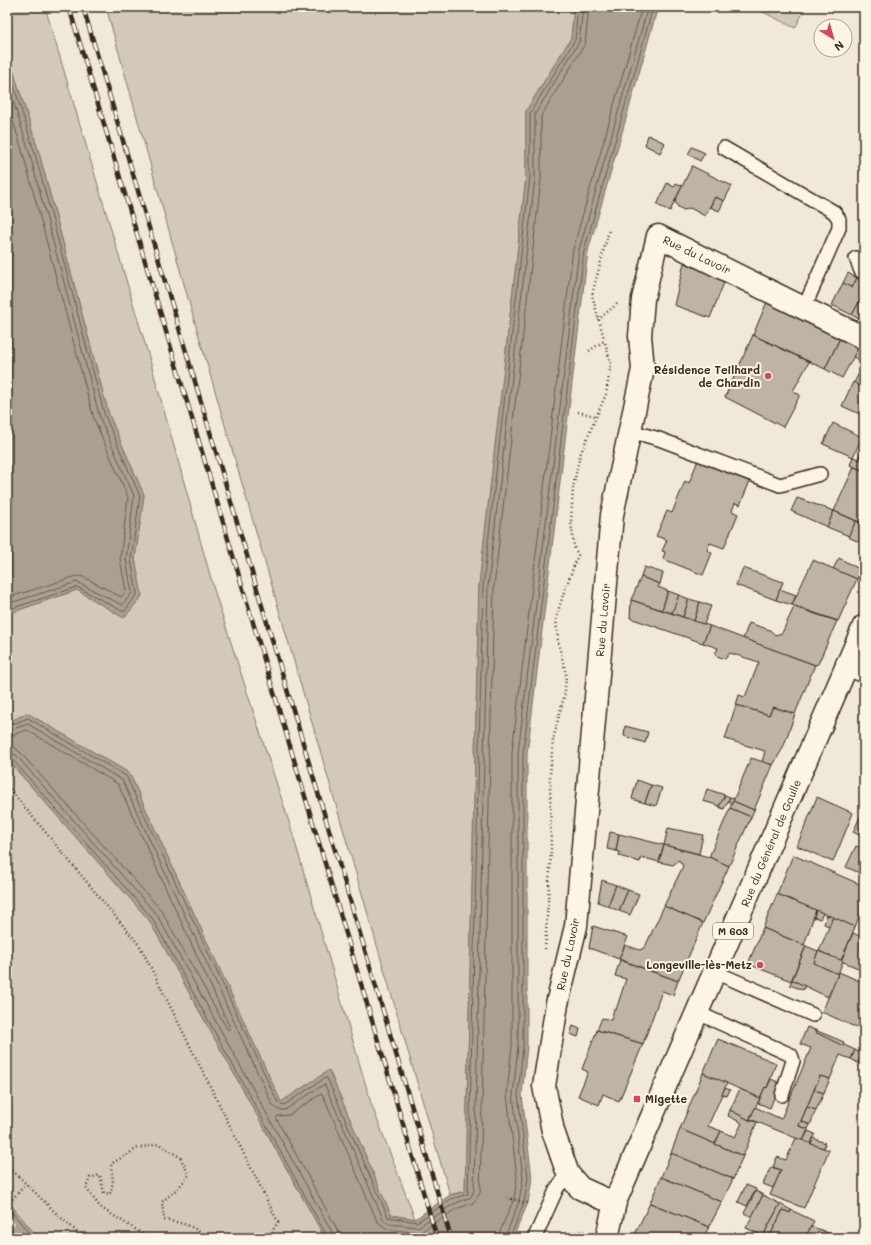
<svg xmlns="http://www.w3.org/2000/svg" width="871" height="1245" font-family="Mali,sans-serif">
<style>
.green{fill:#d2c9ba;stroke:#867a6c}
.water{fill:#aaa091;stroke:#7e7163}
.pier{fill:#f0e9d9}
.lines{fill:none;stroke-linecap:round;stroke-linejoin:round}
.shore{stroke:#67594c;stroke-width:1}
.building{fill:#beb3a4;stroke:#3b2a1e}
.lane-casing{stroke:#3b2a1e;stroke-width:16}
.street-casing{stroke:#3b2a1e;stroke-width:25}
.primary-casing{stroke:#3b2a1e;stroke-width:25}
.path{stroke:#3b2a1e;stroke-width:2.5;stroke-dasharray:1 3;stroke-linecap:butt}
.lane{stroke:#fcf5e5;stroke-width:13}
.street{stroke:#fcf5e5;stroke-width:22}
.primary{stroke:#fcf5e5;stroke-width:22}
.rail-casing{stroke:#3b2a1e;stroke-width:4.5}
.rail{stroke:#fcf5e5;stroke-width:3;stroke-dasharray:9;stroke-linecap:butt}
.poi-dot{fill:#d1495b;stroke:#fcf5e5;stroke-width:1.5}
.labels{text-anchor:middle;stroke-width:4;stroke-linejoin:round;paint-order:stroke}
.shield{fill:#fcf5e5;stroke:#75675a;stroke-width:1}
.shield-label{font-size:10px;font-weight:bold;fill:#3b2a1e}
.street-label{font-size:11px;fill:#3b2a1e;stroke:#fcf5e5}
.poi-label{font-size:11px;font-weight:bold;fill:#3b2a1e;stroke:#fcf5e5;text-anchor:end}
</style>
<rect width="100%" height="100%" fill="#f0e9d9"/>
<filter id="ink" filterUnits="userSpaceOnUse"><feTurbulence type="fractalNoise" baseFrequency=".025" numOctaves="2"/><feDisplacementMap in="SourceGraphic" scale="8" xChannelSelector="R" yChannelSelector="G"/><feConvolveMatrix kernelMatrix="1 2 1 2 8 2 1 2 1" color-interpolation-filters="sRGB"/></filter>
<g filter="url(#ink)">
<g class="green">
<polygon points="7,7 45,7 149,357 215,593 290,825 371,1103 415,1219 391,1215 329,1071 281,1102 129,773 27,713 7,723 7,614 77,590 124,618 142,596 135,559 144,495 109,415 39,153 7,51"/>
<polygon points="106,7 574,7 571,38 526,111 526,177 479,585 465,1191 450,1195 191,309"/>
<polygon points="753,7 806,7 795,28"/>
<polygon points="7,759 149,920 325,1238 38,1238 7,1200"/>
</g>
<g class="water">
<polygon points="574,7 658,7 588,251 527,754 527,1046 522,1095 532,1179 528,1203 513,1238 325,1238 149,920 7,759 7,723 27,713 129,773 281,1102 329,1070 391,1215 415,1219 450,1195 465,1191 479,585 526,177 526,111 571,38"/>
<polygon points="7,51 39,153 109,415 144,495 135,559 142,596 124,618 77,590 7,614"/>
<polygon points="7,1200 38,1238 7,1238"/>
</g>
<polygon class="pier" points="7,1216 15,1224 7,1232"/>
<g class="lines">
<g class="shore">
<polyline points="7,64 35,154 105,416 140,496 131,559 137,594 124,612 77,587 7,610"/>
<polyline points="7,81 30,155 100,418 134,496 126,559 132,593 122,605 77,582 7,604"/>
<polyline points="7,101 24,157 94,419 128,497 120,559 126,591 121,597 84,577 77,576 7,598"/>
<polyline points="7,726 28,718 126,776 278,1103 284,1105 325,1078 327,1078 388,1217 417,1222 451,1199 468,1194 483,586 530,177 530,113 575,40 578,7"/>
<polyline points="7,731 28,724 122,780 273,1106 279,1110 285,1110 323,1085 325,1085 384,1221 390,1224 418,1227 454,1204 471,1197 474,1190 488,586 535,178 535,114 579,42 583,7"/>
<polyline points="7,737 27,730 118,784 230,1028 230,1030 227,1029 161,910 19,751 14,747 7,746"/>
<polyline points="7,752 16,755 157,915 332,1232 333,1238"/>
<polyline points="7,757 12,759 152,918 328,1238"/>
<polyline points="7,1206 33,1238"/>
<polyline points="339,1238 337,1229 276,1118 278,1116 289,1115 321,1094 323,1095 377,1221 387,1229 419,1233 456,1209 473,1203 480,1193 494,586 541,179 541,116 585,44 589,7"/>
<polyline points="499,1238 500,1231 514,1199 517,1178 507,1094 512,1045 512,752 573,249 642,7"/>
<polyline points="505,1238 519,1201 523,1178 513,1095 518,1046 518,753 579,250 648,7"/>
<polyline points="510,1238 524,1202 528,1178 518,1095 523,1046 523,753 584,251 653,7"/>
</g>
</g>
<g class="building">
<polygon points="648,135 665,143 660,153 645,145"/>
<polygon points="692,147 705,153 700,161 688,154"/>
<polygon points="692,166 732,186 724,201 715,197 705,216 690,208 684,210 678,207 675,201"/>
<polygon points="667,183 674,187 676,183 682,186 670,211 657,205"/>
<polygon points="715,197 724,201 719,211 710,207"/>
<polygon points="684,263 725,280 710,318 674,305"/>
<polygon points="848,273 857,278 852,288 843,283"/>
<polygon points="857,278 864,281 864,293 852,315 832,305 843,283 852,288"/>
<polygon points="769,297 842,334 825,369 753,335"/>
<polygon points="862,297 864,298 864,322 852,315"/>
<polygon points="842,334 861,343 842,378 825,369"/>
<polygon points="753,335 809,362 793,391 800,395 783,427 725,397"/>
<polygon points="861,343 864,345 864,362 853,357"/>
<polygon points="864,363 864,388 854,383"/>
<polygon points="853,382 864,388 864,416 842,406"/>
<polygon points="833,423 862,437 853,457 823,444"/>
<polygon points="864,444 864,461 858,459"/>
<polygon points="853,457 864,461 864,471 850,465"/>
<polygon points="698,460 750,481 740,505 735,503 732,511 738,514 724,548 710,543 707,550 712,553 703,575 663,559 665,552 662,551 667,540 656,536 667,511 672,513 685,481 689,483"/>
<polygon points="854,467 864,471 864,524 834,511"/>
<polygon points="797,498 834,511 827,527 791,511"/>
<polygon points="834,511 856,521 849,536 827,527"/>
<polygon points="856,521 864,524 864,544 848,537"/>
<polygon points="839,558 861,570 857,579 833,569"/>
<polygon points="813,560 857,579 838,621 792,605"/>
<polygon points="644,567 663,573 660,584 641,577"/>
<polygon points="743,568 783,582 776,600 736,585"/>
<polygon points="641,577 660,584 658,587 668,591 662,610 631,600"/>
<polygon points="780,589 796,595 792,605 776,600"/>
<polygon points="668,591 679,595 672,613 662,610"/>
<polygon points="679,595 689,599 683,617 672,613"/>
<polygon points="689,599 700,602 694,621 683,617"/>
<polygon points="631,600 710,626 703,643 630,618"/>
<polygon points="700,602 711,606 704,624 694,621"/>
<polygon points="794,607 837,621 818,664 815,665 743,639 749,623 770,630 775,635 782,633"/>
<polygon points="710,626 815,665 795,714 773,707 769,715 736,705 739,695 745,697 759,662 730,653 725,659 717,656 715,654 718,648 703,643"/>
<polygon points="736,705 769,715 773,707 795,714 783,748 773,765 762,762 765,751 725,739"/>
<polygon points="625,726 648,732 645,743 624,736"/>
<polygon points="751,758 773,765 754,810 733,801"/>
<polygon points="864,762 864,777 859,774"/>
<polygon points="637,780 651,785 645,803 632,799"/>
<polygon points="651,785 662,788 656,806 645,803"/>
<polygon points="707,789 725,795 720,806 703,801"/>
<polygon points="725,795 730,797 724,809 719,807"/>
<polygon points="730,797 734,799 732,803 728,801"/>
<polygon points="817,797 853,813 833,862 797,846"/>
<polygon points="733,801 754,810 751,817 730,808"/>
<polygon points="730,808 751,817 729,866 709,857"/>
<polygon points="860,817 864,818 863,837 853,832"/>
<polygon points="668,828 703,835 699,854 664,845"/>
<polygon points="610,832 619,834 616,851 607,849"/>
<polygon points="619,834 664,845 659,862 641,857 640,862 619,856 620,852 616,851"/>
<polygon points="664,845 709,857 729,866 703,923 664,906 683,866 679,860 673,865 659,862"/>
<polygon points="856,846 864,849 864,875 846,867"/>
<polygon points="793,855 864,886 864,904 855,927 777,894"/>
<polygon points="602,880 616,885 608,906 598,902"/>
<polygon points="616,885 628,890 619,911 608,906"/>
<polygon points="628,890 639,894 630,915 619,911"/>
<polygon points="777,894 816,910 804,945 763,928"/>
<polygon points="664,906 703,923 678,981 619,959 625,945 640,950 645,947"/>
<polygon points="816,910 823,913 820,919 814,917"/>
<polygon points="827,915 833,917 829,926 824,924"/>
<polygon points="833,917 855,927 841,961 819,951"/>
<polygon points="593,926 628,937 619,959 589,948"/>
<polygon points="763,928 806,946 791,981 748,964"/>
<polygon points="853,933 864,938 864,954 858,968 841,961"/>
<polygon points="806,946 818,951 814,963 838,974 828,997 792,980"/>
<polygon points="818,951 843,961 838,974 814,963"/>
<polygon points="620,960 678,981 673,995 662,991 643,1044 597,1030 602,1018 611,1020 614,1009 616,1010 626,979 615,976"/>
<polygon points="839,972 864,983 864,1031 822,1012"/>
<polygon points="792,980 805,986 803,990 790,985"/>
<polygon points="573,1026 580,1029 578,1037 570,1034"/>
<polygon points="807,1027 815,1030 815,1032 855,1050 851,1059 840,1055 830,1079 820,1076 799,1126 808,1129 803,1141 750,1119 755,1107 781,1119 811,1048 800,1044"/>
<polygon points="597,1030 643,1044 619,1101 603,1094 599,1105 578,1096 588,1072 582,1069"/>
<polygon points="815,1030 844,1042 843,1046 815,1032"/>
<polygon points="718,1039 776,1063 767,1088 765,1087 760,1098 703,1073"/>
<polygon points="855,1050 862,1054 858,1063 851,1059"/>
<polygon points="862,1054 864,1055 864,1065 858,1063"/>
<polygon points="703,1073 727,1083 708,1126 721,1131 715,1144 680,1129"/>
<polygon points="820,1076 830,1079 824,1093 814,1090"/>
<polygon points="771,1079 780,1083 770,1108 758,1103 765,1087 767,1088"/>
<polygon points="725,1088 730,1090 727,1096 722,1094"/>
<polygon points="740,1089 760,1098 749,1120 730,1110"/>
<polygon points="814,1090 824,1093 816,1110 807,1107"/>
<polygon points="807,1107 816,1110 810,1125 801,1121"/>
<polygon points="730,1110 749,1120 757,1122 743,1156 715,1144 721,1131 735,1137 742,1123 728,1116"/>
<polygon points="801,1121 810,1125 808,1129 799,1126"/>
<polygon points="680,1129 743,1156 733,1179 672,1154 671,1153"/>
<polygon points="808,1131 815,1134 811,1144 803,1141"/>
<polygon points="796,1138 829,1150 804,1208 770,1195 781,1170 773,1167 777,1157 786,1160"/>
<polygon points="813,1138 825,1143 824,1148 811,1144"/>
<polygon points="671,1153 733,1179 722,1202 661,1177"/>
<polygon points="771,1167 781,1170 773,1188 763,1184"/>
<polygon points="661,1177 722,1202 709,1227 650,1203"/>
<polygon points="746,1185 756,1189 747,1206 738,1202"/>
<polygon points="756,1191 763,1195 752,1217 744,1213"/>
<polygon points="763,1195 780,1204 763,1236 746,1228"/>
<polygon points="650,1203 709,1227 703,1238 633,1238"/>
<polygon points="780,1204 791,1210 790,1213 783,1210 769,1238 767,1238 763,1236"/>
<polygon points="783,1210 790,1213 791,1210 814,1221 805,1238 769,1238"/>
<polygon points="811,1226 841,1238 805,1238"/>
</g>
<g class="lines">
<g class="lane-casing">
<g id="lane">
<polyline points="724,148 834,212 839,219 839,228 804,308"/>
<polyline points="856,258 861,271 864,273"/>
<polyline points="630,431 659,439 780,485 820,474"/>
<polyline points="715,972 813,1015"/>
<polyline points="698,1013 791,1055 793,1061 782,1095"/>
<polyline points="535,1237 557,1188 568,1174"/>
</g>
</g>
<g class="street-casing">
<g id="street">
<polyline points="847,664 864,671"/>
<polyline points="615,1202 602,1198 580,1188 568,1174 553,1131 544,1086 557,1004 576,926 612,515 643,369 640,336 643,299 658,236 864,338"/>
</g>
</g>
<g class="primary-casing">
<polyline id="primary" points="607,1238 615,1202 864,626"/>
</g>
<g class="path">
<polyline points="598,320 619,302"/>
<polyline points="589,351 604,341"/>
<polyline points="578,412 595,416"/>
<polyline points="7,786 140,946 278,1222 268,1238"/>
<polyline points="545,949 551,852 550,775 553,740 565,692 566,674 558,642 556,618 563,595 578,555 574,547 571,521 573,487 580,455 606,394 611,364 592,295 609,230"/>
<polyline points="7,1165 59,1216 84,1238"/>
<polyline points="507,1198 528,1203"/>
<polyline points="7,1205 26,1184"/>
<polyline points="556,1236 584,1231"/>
<path d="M149 1238 100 1207 86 1188 90 1178 100 1175 104 1193 110 1194 113 1182 111 1164 138 1148 159 1144 180 1157 189 1175 179 1187 162 1202 164 1220C180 1222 196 1226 207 1238"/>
</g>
<use href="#lane" class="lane"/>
<use href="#street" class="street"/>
<use href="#primary" class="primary"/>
<g class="rail-casing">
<g id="rail">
<polyline points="69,7 437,1238"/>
<polyline points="83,7 451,1238"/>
</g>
</g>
<use href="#rail" class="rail"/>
</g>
</g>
<g class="poi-dot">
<circle cx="768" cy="376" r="4"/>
<circle cx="760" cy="965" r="4"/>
<rect x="633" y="1095" width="8" height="8" rx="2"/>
</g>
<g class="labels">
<rect class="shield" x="713" y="923" width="40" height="16" rx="3"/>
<g class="shield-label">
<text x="733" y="935">M 603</text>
</g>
<g class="street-label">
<text transform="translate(697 255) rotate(26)" y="4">Rue du Lavoir</text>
<text transform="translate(603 620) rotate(-85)" y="4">Rue du Lavoir</text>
<text transform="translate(771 843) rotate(-67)" y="4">Rue du Général de Gaulle</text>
<text transform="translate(568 954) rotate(-78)" y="4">Rue du Lavoir</text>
</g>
<g class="poi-label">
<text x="760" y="374">Résidence Teilhard<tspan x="760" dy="13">de Chardin</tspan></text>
<text x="752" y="969">Longeville-lès-Metz</text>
<text x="645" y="1103" text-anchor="start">Migette</text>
</g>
</g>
<rect width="871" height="1245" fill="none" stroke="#fcf5e5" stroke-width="24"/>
<rect x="12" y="12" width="847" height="1221" fill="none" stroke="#3b2a1e" stroke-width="1.5" filter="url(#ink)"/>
<g transform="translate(833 38) rotate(143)"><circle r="19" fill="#fcf5e5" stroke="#afa495"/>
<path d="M0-3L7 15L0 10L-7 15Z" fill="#d1495b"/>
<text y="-6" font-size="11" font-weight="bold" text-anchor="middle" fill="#3b2a1e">N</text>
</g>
</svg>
